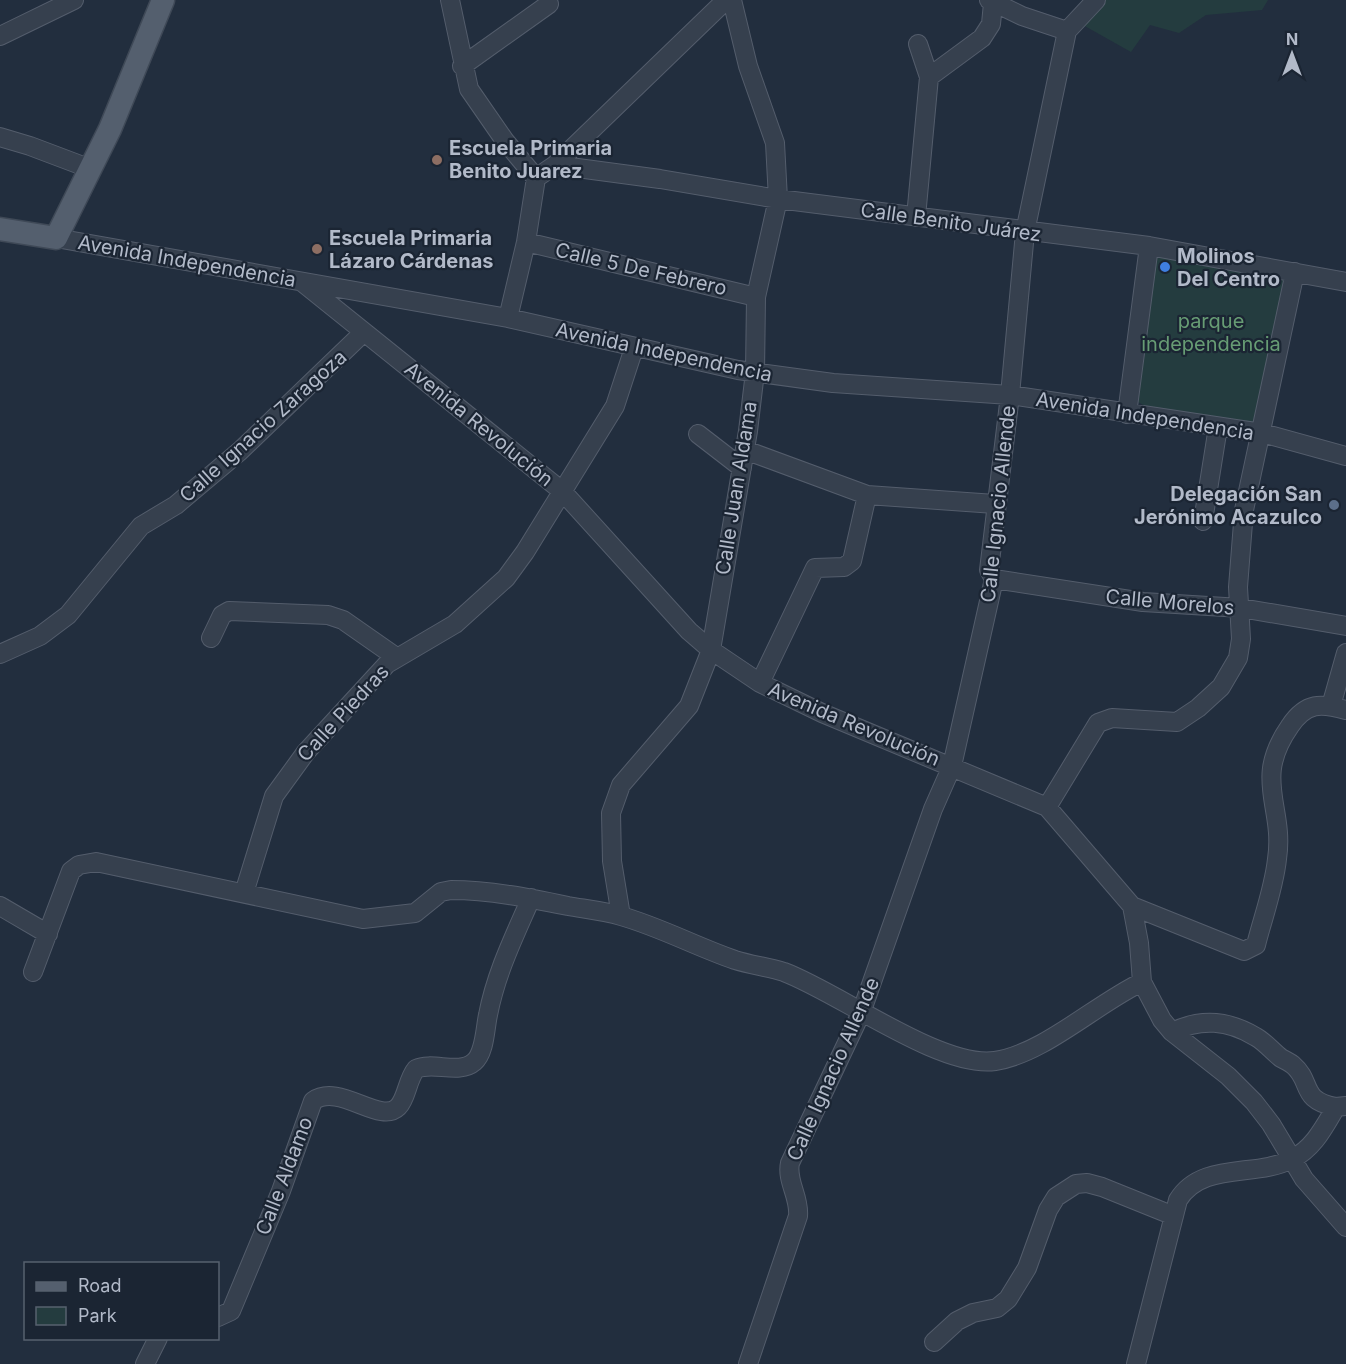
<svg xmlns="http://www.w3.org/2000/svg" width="1346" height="1364" viewBox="0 0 1346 1364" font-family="Inter,sans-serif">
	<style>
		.green { fill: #243c3f }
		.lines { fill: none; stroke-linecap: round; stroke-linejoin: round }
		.minor-casing { stroke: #545d6c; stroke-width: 20 }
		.major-casing { stroke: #3f4957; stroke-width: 25 }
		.minor { stroke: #36404e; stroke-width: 18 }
		.major { stroke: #545f6e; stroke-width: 22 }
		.education-dot { fill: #8d6e63; stroke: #1b2533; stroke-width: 2 }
		.shop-dot { fill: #3f7fe0; stroke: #1b2533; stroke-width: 2 }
		.service-dot { fill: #5c6f8a; stroke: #1b2533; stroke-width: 2 }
		.labels { text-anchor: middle; stroke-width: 4.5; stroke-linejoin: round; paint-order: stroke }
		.poi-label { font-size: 20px; font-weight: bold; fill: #b2bac9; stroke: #1b2533; text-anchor: start }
		.street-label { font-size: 20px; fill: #b2bac9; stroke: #1b2533 }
		.park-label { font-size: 20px; fill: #679c74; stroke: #1b2533 }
	</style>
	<rect width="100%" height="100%" fill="#222e3e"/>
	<path class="green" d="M1100 0H1268L1262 10 1206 15 1179 33 1150 25 1131 52 1083 25Z
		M1154 255 1287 279 1260 429 1163 416 1138 402Z"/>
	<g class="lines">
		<defs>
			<path id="minor" d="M450 0 469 89 505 141 536 178
				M989 0 1022 16 1067 31
				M1067 31 1096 0
				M0 36 74 0
				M918 44 929 77
				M462 66 549 4
				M0 137 30 146 91 169
				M555 165 660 179 778 199 1149 246 1346 282
				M536 178 555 165 726 0
				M916 217 929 77 982 38 991 24 993 3
				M56 238 508 318 738 370 833 383 1010 395 1262 433 1346 456
				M526 242 756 297
				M302 282 562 491 689 631 711 650 760 683 822 713 1047 807 1132 906 1244 951 1256 945C1263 917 1274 888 1277 859 1285 806 1252 780 1290 726 1306 702 1321 703 1346 710
				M508 318 526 242 536 178
				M1127 414 1149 246
				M698 434 742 468
				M745 450 867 495 995 504
				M1203 521 1218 427
				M994 579 1143 602 1241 608 1346 626
				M211 638 222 615 229 611 328 615 343 620 396 657
				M0 654 40 636 68 615 141 526 176 505 240 451 364 332
				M760 683 815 568 844 567 852 561 867 495
				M1331 706 1346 653
				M1047 807 1098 723 1112 718 1177 722 1198 708 1221 687 1238 658 1241 639 1238 587 1244 510 1295 272
				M244 893 274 796 306 752 387 664 455 624 506 578 525 552 615 406 634 348
				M0 906 48 934
				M1132 906 1139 943 1142 982 1162 1020 1172 1032 1228 1076 1254 1102 1271 1124 1304 1179 1346 1227
				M621 916 612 861 611 813 621 785 689 706 711 650 748 431 755 372 756 297 778 199 775 143 748 66 732 0
				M33 972 71 871 79 865 96 862 363 919 415 913 441 892 451 890C490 890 529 898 568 906 585 909 604 911 621 916 660 927 697 947 735 960 751 965 768 967 784 972 838 992 941 1069 995 1061 1043 1054 1096 1004 1142 982
				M1172 1032C1201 1018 1228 1020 1256 1037 1265 1042 1272 1051 1281 1058 1285 1060 1289 1062 1293 1065 1313 1082 1299 1100 1336 1107
				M218 1317 231 1311 281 1191 313 1101C339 1082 380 1125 398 1107 407 1098 407 1080 416 1069 433 1061 459 1075 474 1062 485 1053 485 1028 488 1015 496 973 514 937 531 898
				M934 1342 957 1321 973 1313 997 1308 1008 1299 1027 1268 1048 1210 1056 1197 1076 1184 1087 1183 1102 1187 1174 1216
				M145 1364 158 1338
				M748 1364 798 1216C800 1197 786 1181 790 1163L861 1013 933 809 952 766 994 579 989 570 1010 395 1025 232 1067 31
				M1136 1364 1178 1200C1202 1161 1256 1178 1292 1159 1314 1148 1324 1127 1336 1107L1346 1106"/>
			<path id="major" d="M0 229 56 238 110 129 163 0"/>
		</defs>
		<use href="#minor" class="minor-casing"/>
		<use href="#major" class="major-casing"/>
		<use href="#minor" class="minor"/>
		<use href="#major" class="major"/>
	</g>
	<g class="education-dot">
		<circle cx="437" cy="160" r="6"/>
		<circle cx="317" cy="249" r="6"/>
	</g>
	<circle class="shop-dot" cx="1165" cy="267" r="6"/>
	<circle class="service-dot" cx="1334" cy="505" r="6"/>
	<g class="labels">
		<g class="poi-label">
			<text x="449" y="155">Escuela Primaria<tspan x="449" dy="23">Benito Juarez</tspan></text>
			<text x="329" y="245">Escuela Primaria<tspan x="329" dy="23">Lázaro Cárdenas</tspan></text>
			<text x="1177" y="263">Molinos<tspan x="1177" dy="23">Del Centro</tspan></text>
			<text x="1322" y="501" text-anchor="end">Delegación San<tspan x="1322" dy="23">Jerónimo Acazulco</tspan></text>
		</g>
		<g class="street-label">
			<text transform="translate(951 222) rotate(8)" y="7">Calle Benito Juárez</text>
			<text transform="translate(187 261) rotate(10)" y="7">Avenida Independencia</text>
			<text transform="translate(641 269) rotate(13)" y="7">Calle 5 De Febrero</text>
			<text transform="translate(664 352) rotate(12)" y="7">Avenida Independencia</text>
			<text transform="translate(1145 416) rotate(9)" y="7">Avenida Independencia</text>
			<text transform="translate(479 424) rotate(39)" y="7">Avenida Revolución</text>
			<text transform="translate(263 426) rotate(-42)" y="7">Calle Ignacio Zaragoza</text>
			<text transform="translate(736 488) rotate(-81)" y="7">Calle Juan Aldama</text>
			<text transform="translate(998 504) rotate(-84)" y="7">Calle Ignacio Allende</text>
			<text transform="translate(1170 602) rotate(5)" y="7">Calle Morelos</text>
			<text transform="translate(343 713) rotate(-47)" y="7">Calle Piedras</text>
			<text transform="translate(854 724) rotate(23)" y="7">Avenida Revolución</text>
			<text transform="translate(833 1069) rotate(-66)" y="7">Calle Ignacio Allende</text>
			<text transform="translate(284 1176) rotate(-69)" y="7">Calle Aldamo</text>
		</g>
		<g class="park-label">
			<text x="1211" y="328">parque<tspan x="1211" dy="23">independencia</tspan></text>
		</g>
	</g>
	<rect x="24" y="1262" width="195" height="78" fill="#1b2533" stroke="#57616f" stroke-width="1.5"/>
	<rect x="36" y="1282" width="30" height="9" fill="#545f6e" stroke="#57616f" stroke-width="1.5"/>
	<text x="78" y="1292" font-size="18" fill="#b2bac9">Road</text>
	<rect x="36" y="1307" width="30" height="18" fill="#243c3f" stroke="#57616f" stroke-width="1.5"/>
	<text x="78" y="1322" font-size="18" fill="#b2bac9">Park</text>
	<g transform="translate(1292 54)" stroke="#1b2533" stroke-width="4.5" paint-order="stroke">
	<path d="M0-4.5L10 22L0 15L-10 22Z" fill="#b2bac9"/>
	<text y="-9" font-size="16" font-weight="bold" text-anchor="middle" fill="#b2bac9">N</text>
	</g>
</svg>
